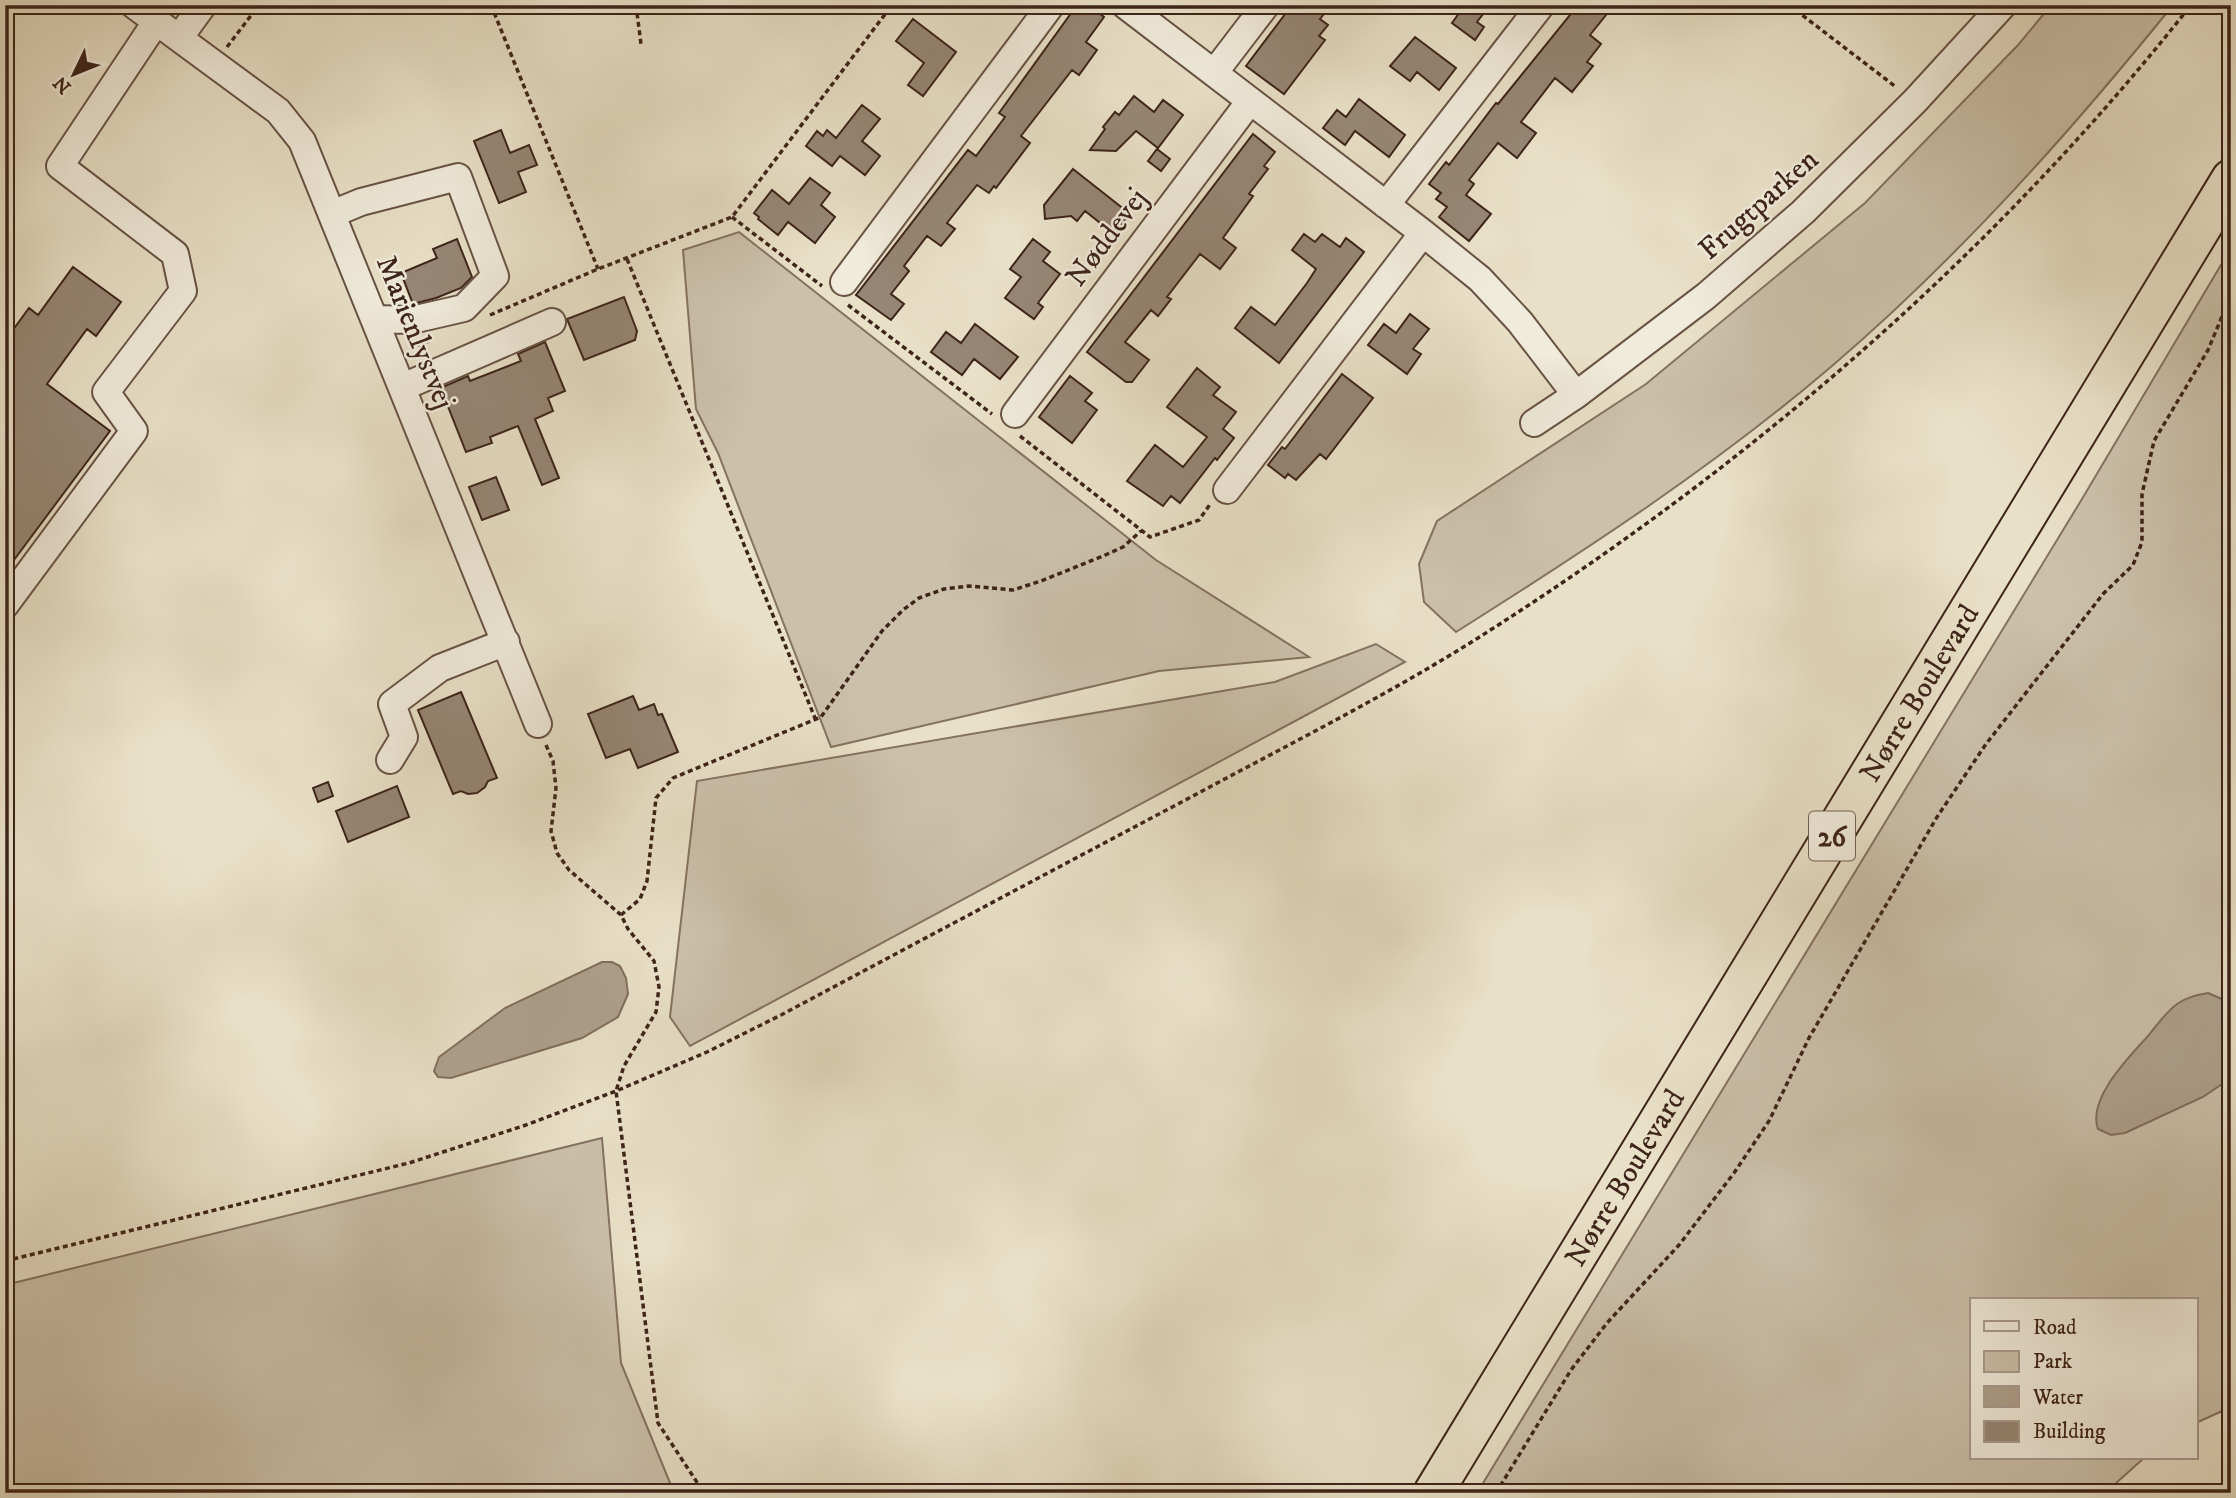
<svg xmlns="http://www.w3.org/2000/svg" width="2236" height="1498" viewBox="0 0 2236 1498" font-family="'IM FELL DW Pica',serif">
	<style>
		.green { fill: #cbc0aa; stroke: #847262; stroke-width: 2 }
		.water { fill: #aea08c; stroke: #816e5e; stroke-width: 2 }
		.building { fill: #968674; stroke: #3d241a; stroke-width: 2 }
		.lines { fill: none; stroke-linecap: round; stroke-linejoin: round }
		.minor-casing { stroke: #685345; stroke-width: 30 }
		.highway-casing { stroke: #3d241a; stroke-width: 42 }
		.path { stroke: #3d241a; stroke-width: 3.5; stroke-dasharray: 5 3.5; stroke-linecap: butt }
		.minor { stroke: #f0ebdb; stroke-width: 26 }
		.highway { stroke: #e8e0c7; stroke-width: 38 }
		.labels { text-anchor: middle; stroke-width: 5; stroke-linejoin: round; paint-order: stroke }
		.shield { fill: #f0ebdb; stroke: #736054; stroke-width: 2 }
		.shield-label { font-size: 28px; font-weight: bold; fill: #3d241a }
		.street-label { font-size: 30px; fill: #3d241a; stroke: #f0ebdb }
	</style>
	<rect width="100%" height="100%" fill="#e8e0c7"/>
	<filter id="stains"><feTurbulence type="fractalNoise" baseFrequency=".00286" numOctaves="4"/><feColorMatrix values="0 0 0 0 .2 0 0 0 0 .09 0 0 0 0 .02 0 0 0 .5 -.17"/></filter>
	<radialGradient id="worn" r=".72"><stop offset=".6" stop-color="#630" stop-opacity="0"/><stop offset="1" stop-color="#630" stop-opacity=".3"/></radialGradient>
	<path class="green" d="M2051 5H2173C2069 134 1958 258 1832 366 1715 466 1586 550 1456 632L1424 602 1419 564 1437 521 1646 384 1865 203 2019 44Z
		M739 232 1156 560 1309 657 1159 671 831 747 718 453 696 409 683 250Z
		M2231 248V1407L2196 1423V1300H1972V1458H2144L2105 1493H1477L2082 499Z
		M1376 644 1405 662 690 1046 670 1017 697 781 1275 682Z
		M602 1138 621 1363 670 1483 676 1493H5V1285Z"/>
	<path class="water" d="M602 962H612L620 966 626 978 628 994 618 1017 582 1038 451 1078 438 1077 434 1071 439 1057 505 1008Z
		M2208 993 2231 1003V1078L2203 1097 2125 1133 2111 1135 2098 1129C2087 1099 2129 1057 2148 1036 2157 1025 2165 1013 2177 1004 2187 997 2197 995 2208 993Z"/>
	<path class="building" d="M1077 5H1089L1104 17 1086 42 1097 50 1079 75 1072 70 1021 136 1030 143 996 188 994 186 989 193 977 185 947 223 955 229 941 246 927 236 904 266 909 271 891 294 904 304 891 320 856 295 968 150 976 156 1005 117 999 113Z
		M1292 5H1331L1320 19 1328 25 1319 36 1325 40 1284 94 1246 66Z
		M1465 5H1490L1477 22 1484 27 1475 40 1452 23Z
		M1578 5H1614L1590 35 1601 44 1587 62 1593 66 1572 92 1555 78 1521 122 1536 133 1517 158 1498 143 1469 180 1474 184 1466 195 1491 214 1469 241 1439 217 1447 207 1436 199 1441 193 1429 184 1446 162 1449 165 1496 103 1498 104Z
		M913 19 956 52 923 96 908 85 924 63 896 41Z
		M1415 37 1456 68 1439 90 1417 72 1410 81 1390 66Z
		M1134 96 1154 112 1163 100 1183 115 1158 148 1136 131 1116 151 1090 150 1105 129 1103 127 1115 112 1119 115Z
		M1359 99 1405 135 1389 157 1355 131 1345 145 1323 128 1337 110 1346 117Z
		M862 105 880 119 862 141 880 156 865 175 840 156 832 166 806 146 817 131 823 136 827 130 836 138Z
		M501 130 510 153 529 145 537 165 518 172 526 192 499 203 474 141Z
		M1253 134 1275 152 1264 166 1268 169 1249 194 1253 196 1223 238 1236 248 1220 269 1200 254 1167 297 1171 299 1158 316 1151 310 1125 342 1149 360 1132 382H1126L1087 352Z
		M1157 149 1170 159 1161 171 1148 161Z
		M1073 169 1130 214 1114 234 1085 211 1077 221 1071 216 1045 219 1044 205Z
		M810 178 830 193 821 205 835 217 815 243 788 222 778 235 758 219 759 217 754 213 772 190 789 204Z
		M1304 234 1315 242 1322 234 1340 247 1346 238 1364 252 1279 363 1235 328 1251 307 1275 325 1307 283 1316 269 1292 250Z
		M457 239 472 277 461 288 436 298 413 304 401 273 437 258 433 249Z
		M1033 239 1050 252 1043 261 1060 274 1038 303 1043 307 1034 319 1005 298 1021 277 1010 269Z
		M73 267 121 302 96 336 87 329 47 384 110 431 5 572V341L29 308 38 315Z
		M624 297 637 331 635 340 584 360 567 319Z
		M1410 314 1429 329 1413 349 1421 354 1407 374 1368 345 1384 324 1396 333Z
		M975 324 1018 357 1000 379 974 359 962 375 931 352 946 332 961 343Z
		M545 342 565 391 548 398 553 411 535 419 559 478 542 485 518 426 490 437 492 443 466 452 443 394 439 396 436 390 468 376 470 381 521 361 518 354Z
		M1197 368 1220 387 1213 395 1236 412 1223 429 1234 438 1217 460 1215 458 1180 503 1171 496 1163 506 1127 481 1155 445 1183 467 1207 437 1167 407Z
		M1342 374 1373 398 1326 459 1320 454 1296 480 1288 474 1285 478 1268 465 1282 447 1285 449Z
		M1070 376 1092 393 1085 401 1097 410 1072 443 1039 417Z
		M496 477 509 510 482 520 469 487Z
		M461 692 497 778 488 781 485 787 477 793 468 794 461 791 453 794 418 710Z
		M633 696 639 710 654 704 658 715 662 714 678 752 638 768 630 749 606 758 588 714Z
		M328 782 333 796 318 802 313 788Z
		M397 786 409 817 348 842 336 811Z"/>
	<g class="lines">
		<defs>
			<path id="minor" d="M134 5 278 111 302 141 538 724
				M1125 5 1423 233 1480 279 1520 322 1576 395
				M179 38 203 5
				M1214 73 1266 5
				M1386 205 1541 5
				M332 214 361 202 458 177 495 276 464 308 412 320 375 319
				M844 282 1051 5
				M403 387 552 322
				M1015 414 1250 101
				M1534 423 1576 395 1706 296 1803 212 1915 101 2003 5
				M1227 490 1423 233
				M5 605 134 431 106 392 183 291 175 254 60 166 156 22
				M390 760 404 737 392 704 440 668 506 642"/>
			<g id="highway">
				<path id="s1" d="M1433 1493 2231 179"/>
			</g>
		</defs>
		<use href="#minor" class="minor-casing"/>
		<use href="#highway" class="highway-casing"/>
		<path class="path" d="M491 5 598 269
			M636 5 641 44
			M1789 5 1896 87
			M227 47 259 5
			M732 217 822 286
			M627 259 815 718
			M848 305 992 414
			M490 315 598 269 732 217 892 5
			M410 349 429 341
			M1020 436 1150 537 1199 520 1211 503
			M546 745 553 761 556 788 551 831 557 853 569 870 621 915 628 929 654 961 659 987 656 1012 624 1066 616 1091 658 1423 704 1493
			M621 915 640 899 647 881 656 798 673 778 821 717 882 631 903 610 919 598 944 589 969 586 1013 590 1041 581 1103 556 1123 547 1141 531
			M5 1261 409 1163 523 1126 616 1091 707 1052 781 1015C918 942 1055 869 1193 796 1293 742 1396 691 1492 629 1756 460 1997 251 2191 5
			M1496 1493 1571 1370 1607 1323 1679 1245 1734 1173 1769 1121 1809 1038 1937 817 1986 744 2103 594 2133 565 2142 542V494L2154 441 2208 350 2231 295"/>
		<use href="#minor" class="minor"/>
		<use href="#highway" class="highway"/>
	</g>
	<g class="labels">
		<rect class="shield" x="1809" y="811.5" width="46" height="49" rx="5"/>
		<g class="shield-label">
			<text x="1832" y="846">26</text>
		</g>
		<g class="street-label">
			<text transform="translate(1758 204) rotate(-42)" y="10">Frugtparken</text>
			<text transform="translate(1106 237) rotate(-53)" y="10">Nøddevej</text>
			<text transform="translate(416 332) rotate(68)" y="10">Marienlystvej</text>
			<text dy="10" stroke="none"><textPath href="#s1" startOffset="936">Nørre Boulevard</textPath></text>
			<text dy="10" stroke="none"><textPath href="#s1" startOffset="369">Nørre Boulevard</textPath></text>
		</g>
	</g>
	<rect width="2236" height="1498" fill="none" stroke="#e8e0c7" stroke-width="28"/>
	<rect x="7" y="7" width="2222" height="1484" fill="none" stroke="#3d241a" stroke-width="3.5"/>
	<rect x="14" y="14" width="2208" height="1470" fill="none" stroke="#3d241a" stroke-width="2"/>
	<rect x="1970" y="1298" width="228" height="161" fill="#f0ebdb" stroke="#a89b8e" stroke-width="2"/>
	<rect x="1984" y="1321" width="35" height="10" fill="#f0ebdb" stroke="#a89b8e" stroke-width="2"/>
	<text x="2033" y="1334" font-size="21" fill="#3d241a">Road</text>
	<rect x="1984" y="1351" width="35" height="21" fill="#cbc0aa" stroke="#a89b8e" stroke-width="2"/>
	<text x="2033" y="1368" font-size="21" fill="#3d241a">Park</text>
	<rect x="1984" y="1386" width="35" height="21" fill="#aea08c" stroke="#a89b8e" stroke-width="2"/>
	<text x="2033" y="1404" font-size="21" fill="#3d241a">Water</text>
	<rect x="1984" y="1421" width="35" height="21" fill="#968674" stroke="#a89b8e" stroke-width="2"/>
	<text x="2033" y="1438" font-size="21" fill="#3d241a">Building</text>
	<g transform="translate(74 74) rotate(227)" stroke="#f0ebdb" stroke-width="5" paint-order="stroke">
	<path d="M0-5L12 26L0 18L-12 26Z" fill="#3d241a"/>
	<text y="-10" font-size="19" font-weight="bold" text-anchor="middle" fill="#3d241a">N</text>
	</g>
	<rect width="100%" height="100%" filter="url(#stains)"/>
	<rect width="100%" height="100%" fill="url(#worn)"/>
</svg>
